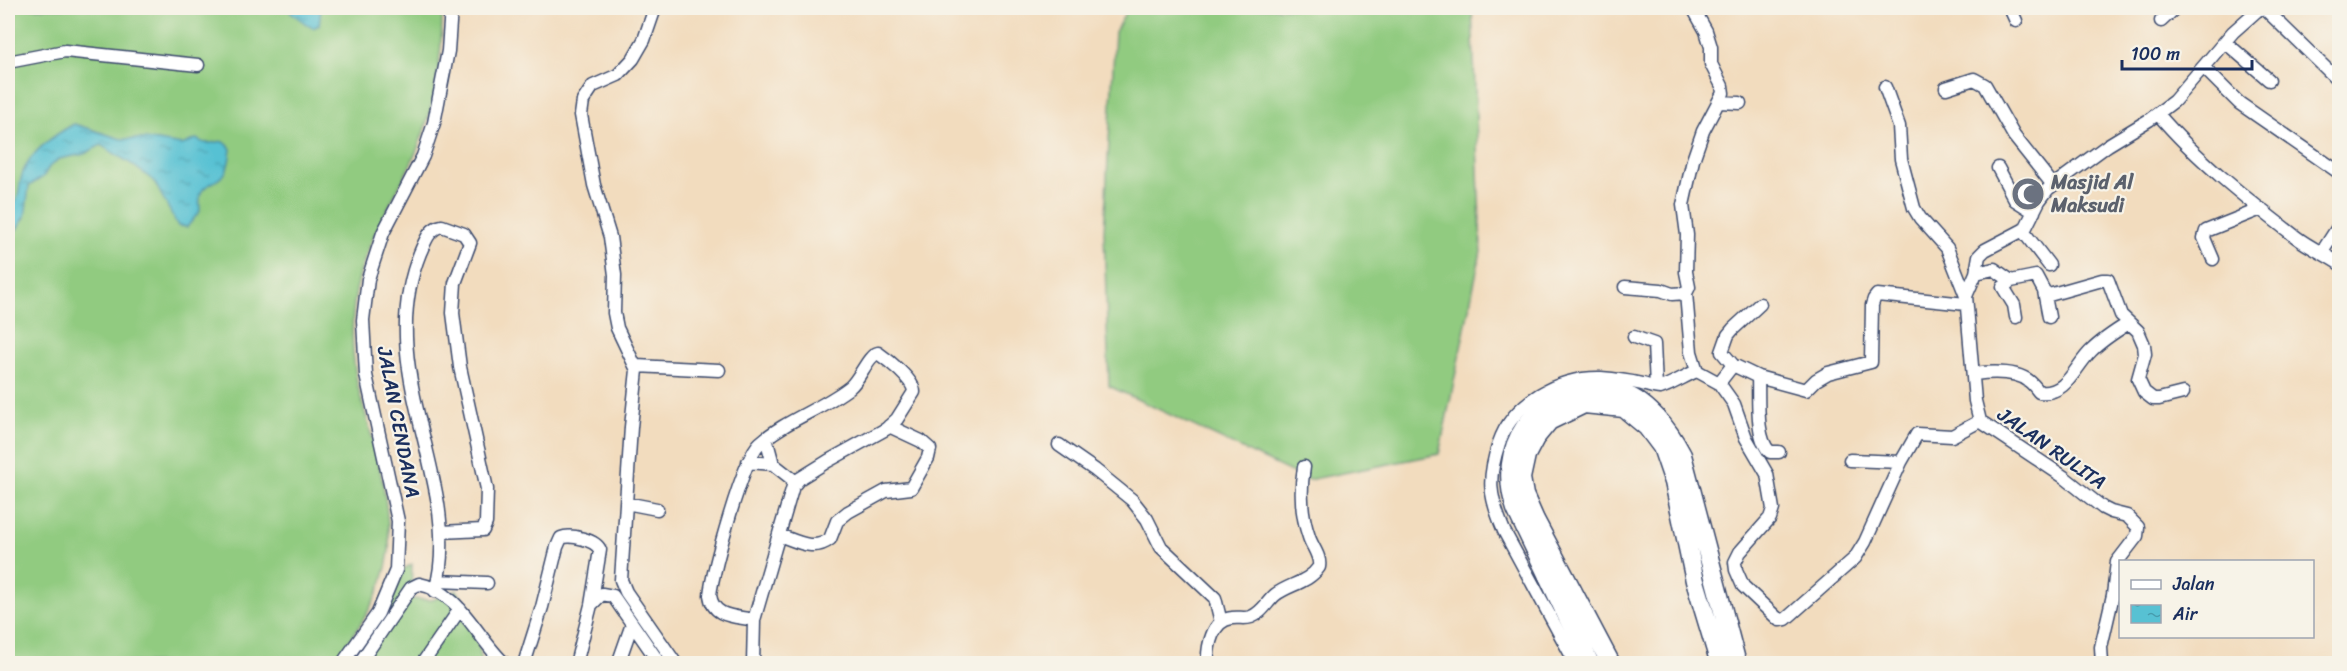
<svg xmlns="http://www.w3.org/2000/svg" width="2347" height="671" viewBox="0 0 2347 671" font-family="Sriracha,sans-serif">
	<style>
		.grass { fill: #91cb80; stroke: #567d6f; stroke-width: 1.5 }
		.water { fill: url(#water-ripples); stroke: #397898; stroke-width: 1.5 }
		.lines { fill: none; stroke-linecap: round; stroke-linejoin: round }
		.minor-casing { stroke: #3b496c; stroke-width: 15 }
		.highway-casing { stroke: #3b496c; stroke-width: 21 }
		.minor { stroke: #fff; stroke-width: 12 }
		.highway { stroke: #fff; stroke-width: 18 }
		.labels { text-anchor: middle; stroke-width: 4.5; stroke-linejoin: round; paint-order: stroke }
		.worship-label { font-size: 20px; font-weight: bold; fill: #5b616d; stroke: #f7f3e8; text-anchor: start }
		.street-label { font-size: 20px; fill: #1b2f5e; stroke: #f7f3e8 }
	</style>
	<defs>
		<pattern id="water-ripples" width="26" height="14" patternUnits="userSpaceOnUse" patternTransform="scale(1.5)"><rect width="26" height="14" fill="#57c1d3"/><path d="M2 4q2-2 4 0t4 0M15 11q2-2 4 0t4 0" fill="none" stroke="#479dae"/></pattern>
	</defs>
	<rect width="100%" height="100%" fill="#f7f3e8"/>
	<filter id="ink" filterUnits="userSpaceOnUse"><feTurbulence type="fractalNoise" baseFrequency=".0167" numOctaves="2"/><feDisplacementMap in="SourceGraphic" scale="12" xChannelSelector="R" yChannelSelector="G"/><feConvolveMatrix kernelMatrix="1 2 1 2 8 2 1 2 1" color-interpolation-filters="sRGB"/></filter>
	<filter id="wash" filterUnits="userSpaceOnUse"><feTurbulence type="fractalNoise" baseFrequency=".008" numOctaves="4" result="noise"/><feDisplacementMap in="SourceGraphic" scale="24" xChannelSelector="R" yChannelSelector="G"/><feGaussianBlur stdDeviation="1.35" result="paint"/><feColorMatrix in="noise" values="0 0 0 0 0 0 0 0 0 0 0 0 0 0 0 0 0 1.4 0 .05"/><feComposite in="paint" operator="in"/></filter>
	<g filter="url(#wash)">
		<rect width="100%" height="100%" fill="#f2dcbe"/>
		<path class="grass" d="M8 8H442C443 55 435 106 417 150 399 193 370 232 359 278 350 312 351 348 357 382 360 398 366 414 370 430 379 461 386 492 388 524 388 533 390 542 389 551 384 595 358 630 332 663H8Z
			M1128 8H1472L1481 251 1439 454 1308 480 1109 386 1104 232 1115 32Z
			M412 564 411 599 432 600 457 590 474 618 482 663 346 664 397 573Z"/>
		<path class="water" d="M286 8H321L319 25 313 28C307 25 292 13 286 8Z
			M74 124 121 139H145L182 145 196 139C199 140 202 143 206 143 217 144 222 136 231 149 230 156 229 167 225 173 211 190 197 179 200 211L187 227 178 226 154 181 130 163 101 145 84 154 59 159 49 167 43 177 29 186 25 217 8 242V209C24 199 16 183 25 168 34 149 56 134 74 124Z"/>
	</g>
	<g filter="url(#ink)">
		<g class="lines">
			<defs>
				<path id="minor" d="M655 8 644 40 633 59 618 75 593 86 583 101 581 115 594 185 610 237 615 275 614 313 617 328 637 370 631 427 621 580 626 592 676 664
					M1693 8 1706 31 1711 47V64L1722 86 1723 93 1703 131 1693 160 1683 205 1687 235 1686 272 1689 287 1686 293 1691 352 1697 371 1719 383 1733 365 1758 377 1806 390 1816 380 1828 373 1871 362 1872 305 1874 299 1877 295 1966 304
					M2010 8 2016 21
					M2264 8 2340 82
					M2161 21 2175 8
					M2225 42 2269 80
					M8 62 65 51 198 65
					M2204 68 2239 103 2340 173
					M1885 87 1899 126 1901 159 1914 208 1920 218 1947 248 1966 296
					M1946 88 1974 79 1985 85 2014 136 2053 185
					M1719 102 1740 103
					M2158 114C2196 159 2249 201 2296 237 2309 247 2325 254 2340 264
					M1998 168 2015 200 2034 212
					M2023 231 2049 265
					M2322 252 2340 224
					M2213 259 2204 238 2206 231 2261 209
					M1976 273 1994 269 2011 281 2036 276 2044 291 2049 295 2102 280H2108L2121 315 2138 331 2144 345 2145 354 2138 379 2144 392 2153 399H2159L2183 393
					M2011 281 2003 287 2014 305 2016 317
					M1625 287 1661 290 1672 294 1686 293
					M2044 291 2049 317
					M1634 337 1654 344 1656 387
					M1733 365 1722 352 1728 335 1733 329 1760 304
					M636 366 719 370
					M1974 374C1990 372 2015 370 2029 381 2033 384 2036 388 2039 392 2067 396 2075 366 2091 351 2102 340 2116 331 2129 323
					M1758 377C1759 396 1755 439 1770 452H1779
					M1719 383 1734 404 1746 438 1767 474 1773 509 1770 518 1740 552 1735 562 1736 570 1743 586 1779 620 1786 619 1855 558 1865 542 1901 462 1917 434 1952 436 1980 421
					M766 438 773 464
					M1059 445 1095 470 1132 500 1147 519 1161 547 1215 598 1221 622
					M1850 460 1901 462
					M748 462 773 464 796 482
					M626 503 657 509
					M779 535C796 541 814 552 830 539L837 521 848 512 886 491 911 488 928 458 930 449 921 441 889 426
					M438 581 487 583
					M435 591C443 565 442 531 438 504 424 418 385 340 420 253 425 242 429 228 442 226L464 234 470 243 455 283 453 313 460 367 487 489 486 523 483 530 441 532
					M591 605 602 594 613 596 660 664
					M342 664 378 613 396 570 398 521 366 375 363 320 368 279 383 233 423 156 434 123 448 51 451 8
					M359 664 411 588 419 584C460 591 477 639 505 664
					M422 664 460 609
					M524 664 542 607 557 547 561 538C571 534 596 540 600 550L591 605 576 664
					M618 664 632 624
					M753 664 754 620 793 486 799 479 828 461 886 429 897 419 914 392C914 380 888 360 878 353 868 355 860 379 850 387 822 409 786 420 760 443 743 458 713 569 710 595 713 618 735 616 754 620
					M1208 664C1207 647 1212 620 1232 618 1239 617 1245 619 1251 617 1262 613 1267 602 1275 595 1289 584 1308 583 1319 567 1321 556 1312 547 1309 537 1301 514 1300 490 1304 467
					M1576 664 1504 531C1489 496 1487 479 1499 443 1513 402 1559 377 1601 378 1614 379 1629 381 1642 384 1647 385 1654 388 1660 388 1666 387 1689 374 1697 371
					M2102 664 2101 647 2113 595 2117 562 2137 536 2138 527 2127 516 2111 512 2103 508 2064 477 1980 421 1975 401 1966 296 1976 273 1979 256 1985 250 2025 229 2039 201 2048 189 2108 145 2149 120 2174 101 2233 32 2260 8"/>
				<path id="highway" d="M1590 664 1516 509C1495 449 1533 390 1598 392 1604 392 1611 391 1617 392 1646 399 1669 430 1682 455L1737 664
					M1611 664 1535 520 1524 495 1521 478 1526 455 1535 438 1549 421 1584 404 1624 408 1647 427 1662 447 1674 482 1695 581 1720 664"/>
			</defs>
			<use href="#minor" class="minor-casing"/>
			<use href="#highway" class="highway-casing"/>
			<use href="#minor" class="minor"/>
			<use href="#highway" class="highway"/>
		</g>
	</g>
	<defs>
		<symbol id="mosque-disc" viewBox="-11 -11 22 22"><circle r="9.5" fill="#6b7280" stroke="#f7f3e8"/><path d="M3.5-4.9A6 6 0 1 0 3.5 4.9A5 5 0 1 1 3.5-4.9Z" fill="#fff"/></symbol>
	</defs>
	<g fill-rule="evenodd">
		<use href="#mosque-disc" x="2009" y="175" width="38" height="38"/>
	</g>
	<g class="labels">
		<g class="worship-label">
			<text x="2051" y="189">Masjid Al<tspan x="2051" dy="23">Maksudi</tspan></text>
		</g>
		<g class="street-label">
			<text transform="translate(399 422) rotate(79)" y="7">JALAN CENDANA</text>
			<text transform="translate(2052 448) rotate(35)" y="7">JALAN RULITA</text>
		</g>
	</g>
	<rect width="2347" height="671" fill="none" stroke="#f7f3e8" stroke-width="30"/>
	<rect x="2119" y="560" width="195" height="78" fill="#f7f3e8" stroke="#9fa5b1" stroke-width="1.5"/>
	<rect x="2131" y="580" width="30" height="9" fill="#ffffff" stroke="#9fa5b1" stroke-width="1.5"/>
	<text x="2173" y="590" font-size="18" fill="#1b2f5e">Jalan</text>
	<rect x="2131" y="605" width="30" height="18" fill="url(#water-ripples)" stroke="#9fa5b1" stroke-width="1.5"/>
	<text x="2173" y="620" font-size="18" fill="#1b2f5e">Air</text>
	<path d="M2122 60v9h130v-9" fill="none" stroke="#1b2f5e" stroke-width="3"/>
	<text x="2131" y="60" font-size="18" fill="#1b2f5e" stroke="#f7f3e8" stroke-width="4.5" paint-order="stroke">100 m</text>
</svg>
